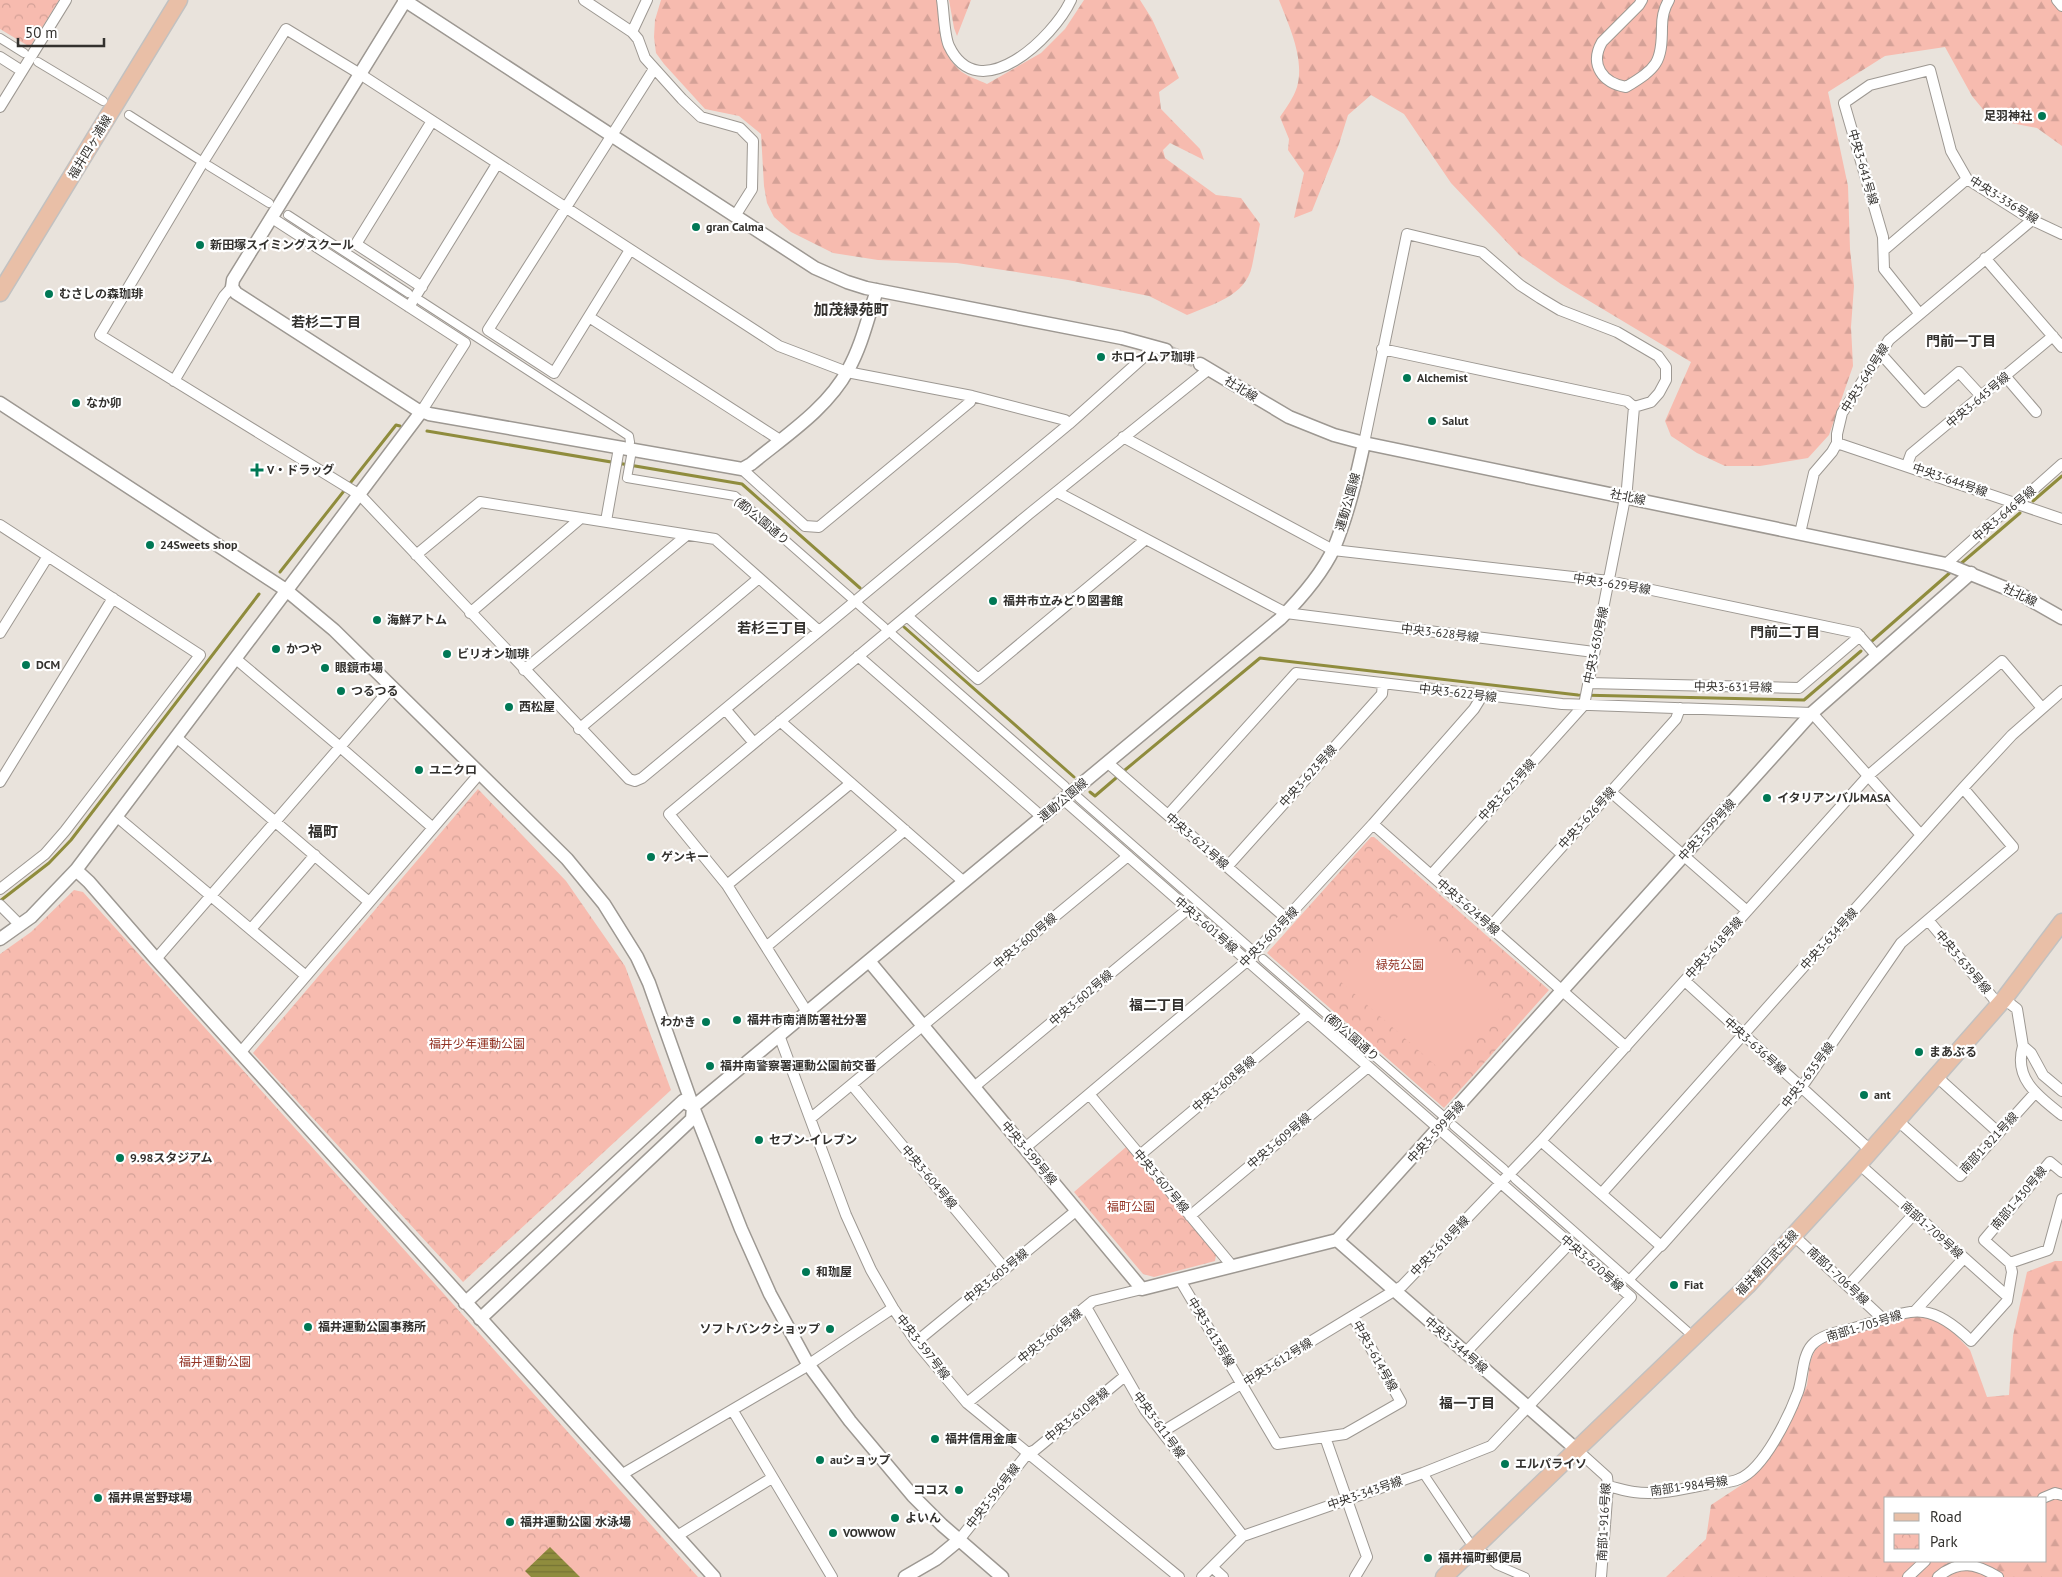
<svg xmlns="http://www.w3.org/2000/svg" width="2062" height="1577" viewBox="0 0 2062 1577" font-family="'PT Sans','Noto Sans JP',sans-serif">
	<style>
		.forest { fill: url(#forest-firs); fill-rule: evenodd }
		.park { fill: url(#park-crowns) }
		.pitch { fill: #f7bbaf }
		.water { fill: url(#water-rules) }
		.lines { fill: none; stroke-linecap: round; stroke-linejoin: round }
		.stream { stroke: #8f8c3d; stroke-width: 3 }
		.tertiary-tunnel { stroke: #c5bfb9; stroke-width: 12; stroke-dasharray: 12 6; stroke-linecap: butt }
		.pedestrian-casing { stroke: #9d9892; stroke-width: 10 }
		.minor-casing { stroke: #9d9892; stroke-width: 12 }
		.tertiary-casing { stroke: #9d9892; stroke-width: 15 }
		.primary-casing { stroke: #c2c1c0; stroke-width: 19 }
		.pedestrian { stroke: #fff; stroke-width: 8 }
		.minor { stroke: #fff; stroke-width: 10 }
		.tertiary { stroke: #fff; stroke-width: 12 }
		.primary { stroke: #e9bfa7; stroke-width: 16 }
		.poi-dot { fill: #007855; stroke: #fff; stroke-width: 2 }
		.labels { text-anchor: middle; stroke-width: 4.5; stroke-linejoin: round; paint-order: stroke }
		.poi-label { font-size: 12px; font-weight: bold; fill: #33312e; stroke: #fff; text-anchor: start }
		.street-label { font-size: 12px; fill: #33312e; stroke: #fff }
		.park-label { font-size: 12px; fill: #933324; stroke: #fff }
		.neighbourhood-label { font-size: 14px; font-weight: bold; fill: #33312e; stroke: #fff }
		.quarter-label { font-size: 15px; font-weight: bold; fill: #33312e; stroke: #fff }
	</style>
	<defs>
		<pattern id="forest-firs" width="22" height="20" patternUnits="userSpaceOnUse" patternTransform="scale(1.25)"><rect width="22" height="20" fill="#f7bbaf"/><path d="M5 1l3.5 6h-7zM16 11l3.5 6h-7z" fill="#d4a197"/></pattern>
		<pattern id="park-crowns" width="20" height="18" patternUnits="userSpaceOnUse" patternTransform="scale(1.25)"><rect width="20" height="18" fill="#f7bbaf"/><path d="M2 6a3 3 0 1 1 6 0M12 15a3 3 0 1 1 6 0" fill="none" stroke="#d4a197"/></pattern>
		<pattern id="water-rules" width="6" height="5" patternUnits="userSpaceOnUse" patternTransform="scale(1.25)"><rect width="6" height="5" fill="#8f8c3d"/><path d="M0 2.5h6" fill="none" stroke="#757334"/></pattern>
	</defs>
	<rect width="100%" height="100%" fill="#e9e3dc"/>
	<path class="forest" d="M661 0H937C939 26 939 54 962 72 969 77 979 80 987 84L1041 53 1065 29 1084 0H1140L1152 19 1179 78 1159 92 1161 109 1200 149 1204 160 1170 143 1163 150 1165 158 1216 195 1241 198 1260 224C1257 238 1255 252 1252 266 1246 296 1211 305 1187 315L1149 296 1068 280 957 263 878 260 833 253 791 232 774 217 767 203 764 186 761 134 739 116 705 109 664 64 656 53 654 37 655 20Z
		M949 0H971L957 36 954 28Z
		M1279 0H2062V146L2037 128 1991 119 1972 96 1945 47 1885 56 1828 92 1848 186 1850 249 1854 286 1851 327 1853 366 1829 435 1808 458 1760 466H1725L1697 453 1671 436 1665 421 1691 362 1561 284 1519 255 1451 183 1404 114 1371 95 1348 115 1339 144 1312 211 1294 218 1304 173 1288 150 1289 139 1280 117C1286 108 1294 97 1297 87 1305 59 1289 26 1279 0Z
		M2055 1261H2062V1577H1666L1706 1539 1711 1505 1746 1482 1774 1450 1791 1422 1807 1385 1810 1362 1815 1350 1823 1343 1881 1324 1913 1317H1927L1948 1327 1970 1350 1987 1397 2009 1395 2013 1336 2027 1272ZM1886 1498H2046V1561H1886Z"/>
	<path class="park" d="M0 0H59L30 47 0 29Z
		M478 789 566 881 625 966 671 1090 463 1282 253 1053Z
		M1371 837H1374L1549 990 1444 1108 1267 953Z
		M74 890 83 892 698 1577H0V954L31 932Z
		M1126 1147 1216 1255 1215 1261 1154 1277 1143 1274 1074 1192Z"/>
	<path class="pitch" d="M1403 911 1505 1002 1443 1072 1340 981Z"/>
	<path class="water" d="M550 1547 580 1577H531L525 1571Z"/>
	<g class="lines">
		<path class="stream" d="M427 431 742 484 860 588
			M2033 501 2062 476
			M1958 566 2020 513
			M280 572 396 425 400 426
			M904 627 1074 777
			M1872 641 1953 570
			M1125 770 1260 658 1578 695 1804 700 1861 651
			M1090 792 1095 796 1116 778
			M0 901 49 863 71 840 259 594"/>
		<path class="tertiary-tunnel" d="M1166 350 1200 364"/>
		<defs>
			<path id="pedestrian" d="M0 38 24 53
				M38 62 103 101
				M129 115 198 159
				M209 166 269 203
				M288 215 408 293
				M421 301 629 436 630 442
				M631 456 627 478 735 496 850 597
				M859 605 884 627
				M893 635 1065 786
				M1079 798 1250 948
				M1263 959 1442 1115
				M1454 1126 1504 1169
				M1515 1179 1687 1331
				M1630 1279 1661 1246
				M1423 1473 1468 1540
				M1484 1553 1497 1565 1525 1577"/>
			<path id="minor" d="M584 0 632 32
				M647 0 632 32 638 39 645 58 682 99 701 117 740 128 753 141 752 189 735 216
				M942 0C944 12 944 35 949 46 979 109 1054 37 1071 0
				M1642 0 1639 5 1602 42C1589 65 1603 83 1626 87 1657 68 1662 63 1662 27 1662 17 1664 8 1669 0
				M2057 0 2062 6
				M0 57 22 71
				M0 107 66 0
				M272 218 465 343 421 412
				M630 250 554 373 488 330 654 69
				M1884 250 1967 179
				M1985 258 2062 347
				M422 287 356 244 432 121
				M409 307 497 164
				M1919 313 1884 269 1883 237 1844 103 1870 85 1930 70 1951 151 1967 179 2032 220 2062 234
				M589 317 780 440
				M1382 349 1627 401 1634 407 1627 488 1584 705 1431 875
				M1881 354 1924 402 1959 372 1982 397
				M2006 377 2036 412
				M174 381 224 296 232 287
				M1069 424 1065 420 972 396 847 372 779 346 360 74 286 29 203 162 100 335 360 495 629 779 635 781 642 778 1069 424 1155 347
				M1123 437 1333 550 1609 581 1857 633 1877 656
				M1364 443 1407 234 1482 252 1520 285 1540 298 1560 310 1617 332 1658 356 1666 367V380L1659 393 1651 402 1634 407
				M1837 443 2062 519
				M1907 465 1911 454 2053 336
				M742 469 805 526 819 527 970 402 972 396
				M1057 492 1286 613 1594 652
				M606 521 619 448
				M0 525 200 655 65 831 45 854 0 889
				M1800 533 1814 473 1832 452 1837 443V434L1842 413 1889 340 2032 220
				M416 555 480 502 715 539 819 631
				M1946 564 2015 502 2026 496 2062 464
				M470 613 581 518
				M907 616 978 679 1146 539
				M0 633 48 556
				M858 656 1042 817
				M236 659 339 746 433 828
				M524 670 687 535
				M1588 683 1799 688 1860 636
				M725 709 754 743
				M780 721 964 882
				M579 729 759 578
				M176 737 369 902
				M1108 763 1287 919
				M0 782 113 598
				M1611 792 1747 911
				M1064 800 1631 1297 1491 1446 1423 1473 1243 1536 1202 1577
				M1168 815 1296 673 1562 704 1812 713 1921 835
				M116 816 306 976
				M1373 824 1626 1047
				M1227 867 1382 694 1383 683
				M727 885 851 783
				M0 905 20 925
				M1928 920 1999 1005
				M1490 927 1676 719 1680 708
				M251 929 315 855
				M766 947 905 830
				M156 959 392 687
				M1685 981 1870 1150
				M2004 999 2017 1009 2023 1046 2031 1053 2043 1075 2062 1091
				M807 1012 727 885 669 814 1029 514 1209 369
				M779 1035 846 1215 871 1270 893 1308 916 1342 967 1403 1179 1577
				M2023 1046C2013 1079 2039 1097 2062 1115
				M240 1053 480 773
				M1936 1076 1999 1133
				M852 1085 1005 1269
				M974 1087 1188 909
				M1089 1094 1233 1267
				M811 1118 1128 856
				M1897 1120 1960 1176 2035 1093
				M1541 1141 1661 1246 1801 1088 1901 943 2013 847 1963 788
				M1025 1148 1247 961 1373 824 1474 709 1482 696
				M1140 1155 1308 1014
				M1859 1164 2007 1296
				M1602 1193 1963 788 2012 735 2062 691
				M1190 1216 1368 1067
				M1793 1235 1882 1318
				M2010 1263 1984 1240 2050 1162 2062 1172
				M2010 1263 2048 1250 2062 1199
				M1180 1280 1277 1444 1345 1434 1401 1402 1353 1316
				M1848 1286 1914 1214
				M1086 1307 1145 1410 1243 1536
				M1916 1310 1964 1258
				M916 1342 1077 1210
				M1465 1353 1570 1243
				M967 1403 1093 1301 1142 1289
				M733 1411 832 1577
				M1162 1432 1402 1286 1541 1141 1869 775 2002 661 2042 708
				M1325 1437 1367 1557 1355 1577
				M1577 1450 1607 1477 1608 1486 1601 1577
				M621 1475 802 1369 893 1308
				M1608 1486C1617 1488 1625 1491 1634 1492 1659 1496 1685 1488 1709 1484 1718 1483 1731 1483 1739 1479 1764 1469 1789 1416 1798 1392 1803 1378 1802 1356 1812 1345 1822 1334 1840 1332 1854 1328 1908 1313 1924 1295 1971 1341L2007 1301 2012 1272 2010 1263
				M2043 1498 2055 1493 2062 1495
				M677 1536 772 1478
				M959 1540 1028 1453 1035 1450 1125 1376
				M1212 1567 1223 1577
				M1908 1577 1925 1561
				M1938 1577C1959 1559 1977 1564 1998 1577"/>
			<path id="tertiary" d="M404 0 815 268 847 282 866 288 1122 338 1166 350
				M405 1 233 280 232 287 236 293 416 409 429 414 742 469 751 464C785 436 827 409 848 370 862 345 868 317 877 290
				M1200 364 1289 417 1334 435 1364 443 1946 564 2020 594 2062 618
				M0 403 286 590 334 630 567 859 604 904 637 957 649 983 693 1107 741 1229 770 1294 808 1364 850 1421 913 1496 942 1525 1002 1577
				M76 870 89 882 156 959 714 1577
				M0 939 31 917 76 870 421 412
				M869 961 1142 1289 1337 1240 1341 1236 1812 713 1971 573
				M693 1107 1280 619C1300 599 1322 574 1334 548 1348 514 1356 479 1364 443
				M1337 1240 1577 1450
				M465 1303 683 1101 693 1107
				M480 1319 692 1119 693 1107
				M905 1577 936 1559 959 1540"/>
			<path id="primary" d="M0 293 179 0
				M1444 1577 1747 1286 1859 1164 2004 999 2062 922"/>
		</defs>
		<use href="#pedestrian" class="pedestrian-casing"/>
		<use href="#minor" class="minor-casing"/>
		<use href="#tertiary" class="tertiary-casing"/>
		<use href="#primary" class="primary-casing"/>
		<use href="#pedestrian" class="pedestrian"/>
		<use href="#minor" class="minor"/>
		<use href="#tertiary" class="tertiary"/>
		<use href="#primary" class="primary"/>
	</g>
	<g class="poi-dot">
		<circle cx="2042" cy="116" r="5"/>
		<circle cx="696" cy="227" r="5"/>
		<circle cx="200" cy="245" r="5"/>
		<circle cx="49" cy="294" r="5"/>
		<circle cx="1101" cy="357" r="5"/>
		<circle cx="1407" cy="378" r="5"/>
		<circle cx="76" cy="403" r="5"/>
		<circle cx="1432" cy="421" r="5"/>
		<path d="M254.5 462.5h5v5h5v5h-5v5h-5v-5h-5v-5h5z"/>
		<circle cx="150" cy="545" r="5"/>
		<circle cx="993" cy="601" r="5"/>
		<circle cx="377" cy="620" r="5"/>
		<circle cx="276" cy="649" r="5"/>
		<circle cx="447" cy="654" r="5"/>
		<circle cx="26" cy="665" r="5"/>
		<circle cx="325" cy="668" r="5"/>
		<circle cx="341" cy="691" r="5"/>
		<circle cx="509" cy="707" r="5"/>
		<circle cx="419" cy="770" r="5"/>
		<circle cx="1767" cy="798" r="5"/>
		<circle cx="651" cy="857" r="5"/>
		<circle cx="737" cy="1020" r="5"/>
		<circle cx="706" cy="1022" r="5"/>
		<circle cx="1919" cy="1052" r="5"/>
		<circle cx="710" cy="1066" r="5"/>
		<circle cx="1864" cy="1095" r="5"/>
		<circle cx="759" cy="1140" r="5"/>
		<circle cx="120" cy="1158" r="5"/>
		<circle cx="806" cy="1272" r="5"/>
		<circle cx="1674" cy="1285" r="5"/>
		<circle cx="308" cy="1327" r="5"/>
		<circle cx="830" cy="1329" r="5"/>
		<circle cx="935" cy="1439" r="5"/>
		<circle cx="820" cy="1460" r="5"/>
		<circle cx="1505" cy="1464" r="5"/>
		<circle cx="959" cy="1490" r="5"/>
		<circle cx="98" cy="1498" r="5"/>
		<circle cx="895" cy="1518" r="5"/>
		<circle cx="510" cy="1522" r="5"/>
		<circle cx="833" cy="1533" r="5"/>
		<circle cx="1428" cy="1558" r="5"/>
	</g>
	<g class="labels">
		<g class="poi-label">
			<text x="2032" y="120" text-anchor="end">足羽神社</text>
			<text x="706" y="231">gran Calma</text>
			<text x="210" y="249">新田塚スイミングスクール</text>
			<text x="59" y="298">むさしの森珈琲</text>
			<text x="1111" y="361">ホロイムア珈琲</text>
			<text x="1417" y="382">Alchemist</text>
			<text x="86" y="407">なか卯</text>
			<text x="1442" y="425">Salut</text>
			<text x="267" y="474">V・ドラッグ</text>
			<text x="160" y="549">24Sweets shop</text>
			<text x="1003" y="605">福井市立みどり図書館</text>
			<text x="387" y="624">海鮮アトム</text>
			<text x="286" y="653">かつや</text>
			<text x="457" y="658">ビリオン珈琲</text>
			<text x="36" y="669">DCM</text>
			<text x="335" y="672">眼鏡市場</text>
			<text x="351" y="695">つるつる</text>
			<text x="519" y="711">西松屋</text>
			<text x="429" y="774">ユニクロ</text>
			<text x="1777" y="802">イタリアンバルMASA</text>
			<text x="661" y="861">ゲンキー</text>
			<text x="747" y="1024">福井市南消防署社分署</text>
			<text x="696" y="1026" text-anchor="end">わかき</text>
			<text x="1929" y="1056">まあぶる</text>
			<text x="720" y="1070">福井南警察署運動公園前交番</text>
			<text x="1874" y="1099">ant</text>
			<text x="769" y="1144">セブン-イレブン</text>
			<text x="130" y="1162">9.98スタジアム</text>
			<text x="816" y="1276">和珈屋</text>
			<text x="1684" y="1289">Fiat</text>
			<text x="318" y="1331">福井運動公園事務所</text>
			<text x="820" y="1333" text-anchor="end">ソフトバンクショップ</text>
			<text x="945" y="1443">福井信用金庫</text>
			<text x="830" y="1464">auショップ</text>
			<text x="1515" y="1468">エルパライソ</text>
			<text x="949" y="1494" text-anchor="end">ココス</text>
			<text x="108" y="1502">福井県営野球場</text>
			<text x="905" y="1522">よいん</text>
			<text x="520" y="1526">福井運動公園 水泳場</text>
			<text x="843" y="1537">VOWWOW</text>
			<text x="1438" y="1562">福井福町郵便局</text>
		</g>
		<g class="street-label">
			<text transform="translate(90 147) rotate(-59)" y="4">福井四ヶ浦線</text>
			<text transform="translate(1863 167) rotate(74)" y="4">中央3-641号線</text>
			<text transform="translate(2004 200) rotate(32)" y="4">中央3-336号線</text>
			<text transform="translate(1865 378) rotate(-58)" y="4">中央3-640号線</text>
			<text transform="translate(1241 389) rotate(32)" y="4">社北線</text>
			<text transform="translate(1978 400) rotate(-40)" y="4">中央3-645号線</text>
			<text transform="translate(1950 480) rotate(19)" y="4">中央3-644号線</text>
			<text transform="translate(1628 497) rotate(12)" y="4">社北線</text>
			<text transform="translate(1348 502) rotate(-74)" y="4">運動公園線</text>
			<text transform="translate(2004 514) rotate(-40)" y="4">中央3-646号線</text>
			<text transform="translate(762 521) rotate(40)" y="4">(都)公園通り</text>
			<text transform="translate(1612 584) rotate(9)" y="4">中央3-629号線</text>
			<text transform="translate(2020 595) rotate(26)" y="4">社北線</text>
			<text transform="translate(1440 633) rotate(7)" y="4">中央3-628号線</text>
			<text transform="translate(1596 645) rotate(-78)" y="4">中央3-630号線</text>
			<text transform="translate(1733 687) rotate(1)" y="4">中央3-631号線</text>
			<text transform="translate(1458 693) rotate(7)" y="4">中央3-622号線</text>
			<text transform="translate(1308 776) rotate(-48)" y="4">中央3-623号線</text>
			<text transform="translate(1507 790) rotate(-48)" y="4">中央3-625号線</text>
			<text transform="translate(1063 800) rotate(-40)" y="4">運動公園線</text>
			<text transform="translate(1587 818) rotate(-48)" y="4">中央3-626号線</text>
			<text transform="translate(1707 830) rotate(-48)" y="4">中央3-599号線</text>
			<text transform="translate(1197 841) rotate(41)" y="4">中央3-621号線</text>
			<text transform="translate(1468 907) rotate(41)" y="4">中央3-624号線</text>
			<text transform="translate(1206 925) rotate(41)" y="4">中央3-601号線</text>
			<text transform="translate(1269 937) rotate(-46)" y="4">中央3-603号線</text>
			<text transform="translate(1829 939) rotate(-48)" y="4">中央3-634号線</text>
			<text transform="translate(1025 941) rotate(-40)" y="4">中央3-600号線</text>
			<text transform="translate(1714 948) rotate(-48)" y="4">中央3-618号線</text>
			<text transform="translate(1963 962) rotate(50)" y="4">中央3-639号線</text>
			<text transform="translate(1081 998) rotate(-40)" y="4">中央3-602号線</text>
			<text transform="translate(1352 1037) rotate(41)" y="4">(都)公園通り</text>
			<text transform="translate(1755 1046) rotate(42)" y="4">中央3-636号線</text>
			<text transform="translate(1808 1075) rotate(-53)" y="4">中央3-635号線</text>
			<text transform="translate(1224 1084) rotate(-40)" y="4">中央3-608号線</text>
			<text transform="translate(1436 1132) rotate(-48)" y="4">中央3-599号線</text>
			<text transform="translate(1279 1141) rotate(-40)" y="4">中央3-609号線</text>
			<text transform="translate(1989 1143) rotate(-47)" y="4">南部1-821号線</text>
			<text transform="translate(1029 1153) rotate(50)" y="4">中央3-599号線</text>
			<text transform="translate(929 1177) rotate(50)" y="4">中央3-604号線</text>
			<text transform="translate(1161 1181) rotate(50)" y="4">中央3-607号線</text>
			<text transform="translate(2019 1198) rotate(-50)" y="4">南部1-430号線</text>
			<text transform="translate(1932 1230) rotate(42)" y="4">南部1-709号線</text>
			<text transform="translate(1440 1246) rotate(-46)" y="4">中央3-618号線</text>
			<text transform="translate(1592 1263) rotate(41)" y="4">中央3-620号線</text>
			<text transform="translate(1767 1263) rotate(-47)" y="4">福井朝日武生線</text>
			<text transform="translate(996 1276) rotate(-39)" y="4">中央3-605号線</text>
			<text transform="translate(1838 1276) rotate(43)" y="4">南部1-706号線</text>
			<text transform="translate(1864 1326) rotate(-17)" y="4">南部1-705号線</text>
			<text transform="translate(1211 1332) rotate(59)" y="4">中央3-613号線</text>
			<text transform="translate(1050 1336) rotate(-39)" y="4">中央3-606号線</text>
			<text transform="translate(1456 1345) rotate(41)" y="4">中央3-344号線</text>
			<text transform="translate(923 1347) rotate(52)" y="4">中央3-597号線</text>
			<text transform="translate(1375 1356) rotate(61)" y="4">中央3-614号線</text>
			<text transform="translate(1278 1362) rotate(-32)" y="4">中央3-612号線</text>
			<text transform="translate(1077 1415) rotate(-39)" y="4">中央3-610号線</text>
			<text transform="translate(1159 1425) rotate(54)" y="4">中央3-611号線</text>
			<text transform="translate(1689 1486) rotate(-8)" y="4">南部1-984号線</text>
			<text transform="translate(1365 1493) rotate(-19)" y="4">中央3-343号線</text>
			<text transform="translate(993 1496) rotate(-52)" y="4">中央3-596号線</text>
			<text transform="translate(1604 1522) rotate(-87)" y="4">南部1-916号線</text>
		</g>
		<g class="park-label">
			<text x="1400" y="969">緑苑公園</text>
			<text x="477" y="1048">福井少年運動公園</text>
			<text x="1131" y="1211">福町公園</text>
			<text x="215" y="1366">福井運動公園</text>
		</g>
		<g class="neighbourhood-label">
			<text x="326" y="327">若杉二丁目</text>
			<text x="1961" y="346">門前一丁目</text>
			<text x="772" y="633">若杉三丁目</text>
			<text x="1785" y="637">門前二丁目</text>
			<text x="1157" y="1010">福二丁目</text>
			<text x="1467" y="1408">福一丁目</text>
		</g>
		<g class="quarter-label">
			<text x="851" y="315">加茂緑苑町</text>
			<text x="323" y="837">福町</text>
		</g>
	</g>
	<rect x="1884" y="1497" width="162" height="65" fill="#ffffff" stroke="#adadab"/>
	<rect x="1894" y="1513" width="25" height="8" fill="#e9bfa7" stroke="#adadab"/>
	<text x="1930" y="1522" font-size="15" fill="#33312e">Road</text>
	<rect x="1894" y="1534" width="25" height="15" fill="url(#park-crowns)" stroke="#adadab"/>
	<text x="1930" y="1547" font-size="15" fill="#33312e">Park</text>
	<path d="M18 38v8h86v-8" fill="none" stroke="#33312e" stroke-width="2.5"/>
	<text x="25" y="38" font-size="15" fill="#33312e" stroke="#ffffff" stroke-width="4" paint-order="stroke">50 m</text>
</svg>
